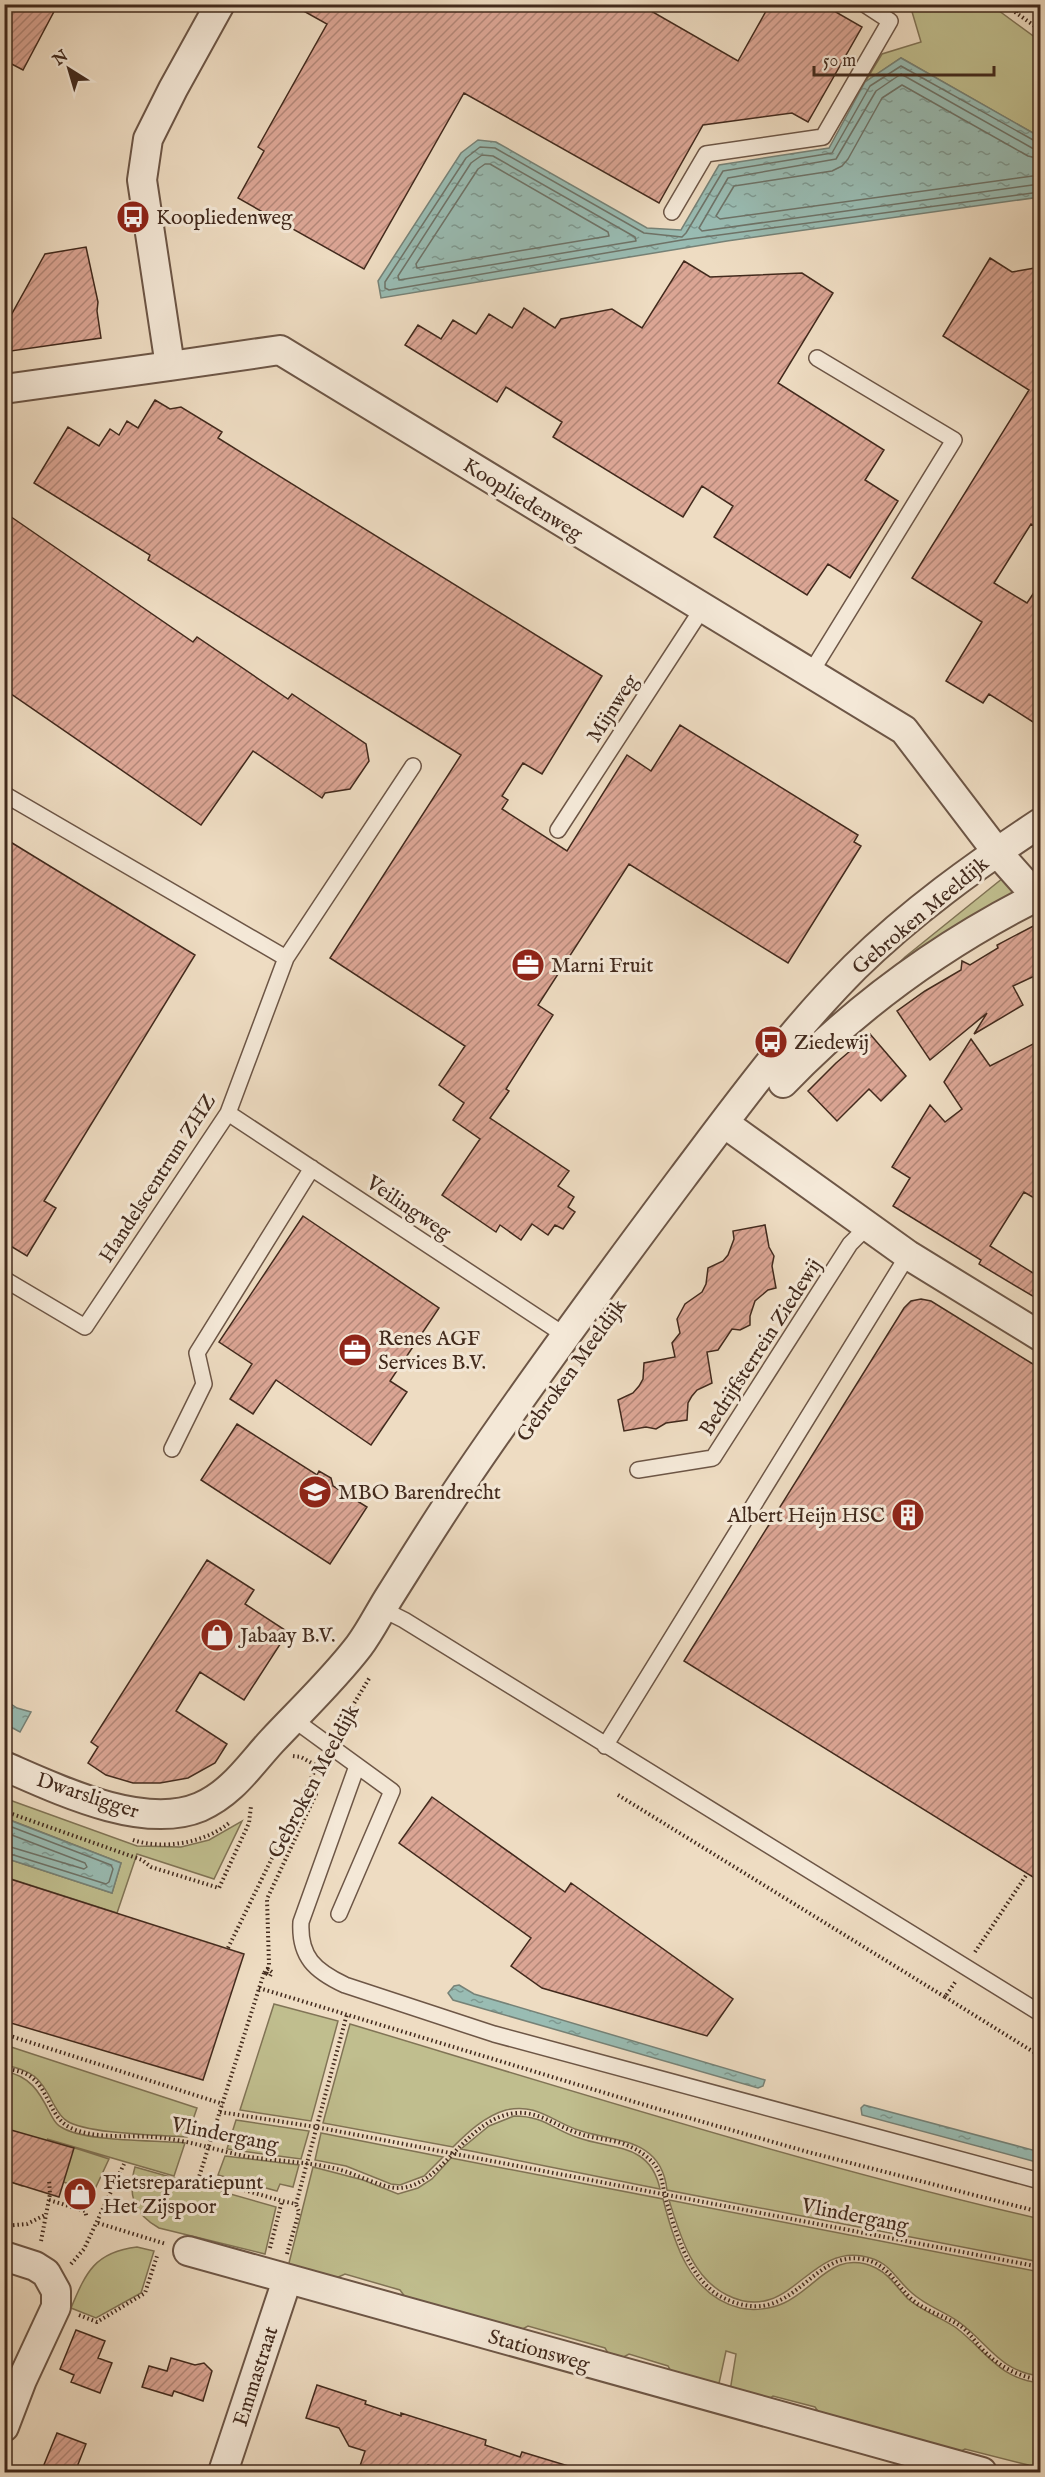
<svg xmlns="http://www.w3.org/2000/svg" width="1045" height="2477" viewBox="0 0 1045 2477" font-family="'IM FELL English',serif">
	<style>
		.grass { fill: #c0be8e; stroke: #817456; stroke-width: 1.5 }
		.water { fill: url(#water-ripples); stroke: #768277; stroke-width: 1.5 }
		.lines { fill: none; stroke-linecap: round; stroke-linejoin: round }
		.shore { stroke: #6e7368; stroke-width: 1.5 }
		.building { fill: url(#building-hatch); stroke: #422a1d; stroke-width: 1.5 }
		.lane-casing { stroke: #6d5646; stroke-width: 18 }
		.street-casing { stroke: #6d5646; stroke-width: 32 }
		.path { stroke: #422a1d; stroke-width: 4; stroke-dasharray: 1.5 3; stroke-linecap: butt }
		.lane { stroke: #f4e8d7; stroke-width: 15 }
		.street { stroke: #f4e8d7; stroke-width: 28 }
		.path-bridge { stroke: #422a1d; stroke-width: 4; stroke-dasharray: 1.5 3; stroke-linecap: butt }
		.labels { text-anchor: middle; stroke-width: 6; stroke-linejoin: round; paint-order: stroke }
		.poi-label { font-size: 21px; fill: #422a1d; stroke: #f4e8d7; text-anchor: start }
		.street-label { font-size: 21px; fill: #422a1d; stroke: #f4e8d7 }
	</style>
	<defs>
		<pattern id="water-ripples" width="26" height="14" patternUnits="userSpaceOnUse" patternTransform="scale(1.5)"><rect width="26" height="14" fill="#99bcb3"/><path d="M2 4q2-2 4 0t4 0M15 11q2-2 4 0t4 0" fill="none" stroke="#7e9991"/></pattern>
		<pattern id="building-hatch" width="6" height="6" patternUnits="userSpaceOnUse" patternTransform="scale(1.5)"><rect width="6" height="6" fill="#dba594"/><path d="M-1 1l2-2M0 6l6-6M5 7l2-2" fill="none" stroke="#b38778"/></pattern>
	</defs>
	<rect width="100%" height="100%" fill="#eedcc2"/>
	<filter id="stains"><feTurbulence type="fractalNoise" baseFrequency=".00333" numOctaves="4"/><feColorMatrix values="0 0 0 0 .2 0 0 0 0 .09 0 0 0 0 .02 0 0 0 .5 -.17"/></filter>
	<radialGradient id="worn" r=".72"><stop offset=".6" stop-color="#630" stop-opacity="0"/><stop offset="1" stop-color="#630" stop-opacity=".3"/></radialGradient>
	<path class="grass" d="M910 5H991L1040 41V137L901 58 865 82 882 54 921 42Z
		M1003 878 1017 895 830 1031 905 957Z
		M4 1798 137 1846 181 1847 209 1840 242 1821 214 1879 137 1854 117 1913 5 1877V1858L112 1893 121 1863 5 1818Z
		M274 2004 338 2021 311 2121 240 2110Z
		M350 2024C579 2093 808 2165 1040 2219V2262L667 2190C661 2136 614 2143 575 2129 551 2120 535 2103 506 2110 485 2116 468 2132 453 2147L323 2123Z
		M5 2045 197 2108 187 2137C159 2135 87 2134 67 2121 60 2117 57 2110 53 2103 40 2077 33 2071 5 2065Z
		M4 2071C30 2076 39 2091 50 2113 53 2118 55 2124 61 2127 84 2142 155 2140 185 2143L174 2176 47 2139 109 2159 94 2191 63 2182 22 2186 5 2180Z
		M514 2116C545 2116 553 2130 579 2138 614 2150 650 2143 660 2189L461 2149 489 2126Z
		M236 2120 309 2131 301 2159 227 2149Z
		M321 2133 443 2157 424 2176 400 2185 391 2184 346 2166 315 2160Z
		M225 2156 299 2165 293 2187 280 2184 277 2191 218 2175Z
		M451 2158 663 2199C674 2243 690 2296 740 2308 754 2311 771 2309 784 2303 817 2288 833 2248 876 2268 890 2275 897 2288 908 2299 922 2311 940 2317 955 2327 986 2350 997 2378 1040 2383V2472H1032L1028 2465 965 2449 954 2455 822 2417 815 2407 773 2396 766 2401 730 2391 736 2354 726 2351 718 2388 673 2375 668 2366 629 2354 618 2360 611 2358 605 2348 528 2326 517 2332 408 2301 400 2290 345 2274 334 2279 288 2267 313 2167 363 2180 398 2194 418 2188 432 2179Z
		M135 2167 276 2207 265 2254 159 2228C134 2214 127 2195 135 2167Z
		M669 2200 1040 2272V2376C999 2371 989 2344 959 2322 944 2311 926 2306 912 2293 893 2277 891 2261 862 2256 808 2246 788 2326 727 2295 692 2278 680 2235 669 2200Z
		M137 2247 154 2251 141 2293 96 2318 71 2308C86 2272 95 2252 137 2247Z"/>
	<path class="water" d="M901 58 1040 137V197L727 241 381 298 378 281 461 153 478 140 496 142 647 228 681 230 719 165 829 148 865 82Z
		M5 1700 17 1708 31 1712 20 1732 5 1724Z
		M4 1818 121 1863 112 1893 5 1858Z
		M459 1985 474 1994 765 2080 763 2086 758 2088 453 2000 448 1993 454 1986Z
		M864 2105 1040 2152V2163L862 2115 861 2108Z"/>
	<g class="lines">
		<path class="shore" d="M1040 142 1035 141 901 66 870 86 832 153 723 171 686 233 682 237 644 233 495 148 480 147 466 158 385 282V288L389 290 682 240 1040 192
			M1040 150 1032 148 901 74 876 91 836 159 728 178 699 228 702 231 1040 184
			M482 155 493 156 635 237 636 241 399 280 398 276 471 163Z
			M1040 159 1028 156 902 85 882 98 848 159 842 166 832 171 734 186 716 216 720 219 1040 175
			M485 164H490L608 232 609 236 417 268 416 264 478 169Z
			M4 1824 111 1865 113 1869 109 1882 106 1884 4 1852
			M4 1832 85 1863 87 1867 84 1869 4 1845"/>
	</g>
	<path class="building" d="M4 4H58L23 70 4 60Z
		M291 4H639L738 61 770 4H822L862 27 808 122 792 113 703 125 659 203 464 93 364 269 238 198 264 151 258 147 327 24Z
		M86 247 98 302 97 311 101 338 4 352V328L45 254Z
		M990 258 1012 272 1041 267V530L1031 524 994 583 1027 603 1041 582V710L1033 722 989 694 983 703 946 681 982 622 912 578 1029 390 943 336Z
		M684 261 710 277 802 273 833 293 778 383 884 450 865 480 898 501 850 578 828 564 807 595 714 537 733 506 702 486 683 517 553 437 562 422 506 387 497 402 405 345 418 325 441 339 453 320 476 334 489 314 512 328 524 308 555 328 561 319 612 309 642 328Z
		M155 400 170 409 181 407 222 432 218 438 602 676 542 774 523 763 502 796 508 800 502 809 567 851 627 755 651 771 680 725 858 835 854 842 861 846 788 963 629 864 538 1005 553 1015 506 1089 509 1091 490 1118 569 1171 558 1186 574 1197 568 1207 575 1212 563 1229 555 1225 548 1235 532 1224 521 1240 500 1225 496 1232 442 1195 480 1139 453 1120 464 1103 439 1085 465 1046 330 958 461 755 148 560 150 555 34 483 68 427 99 446 110 429 119 435 127 421 138 428Z
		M4 512 193 642 197 637 288 699 292 694 366 744 369 761 350 789 325 793 322 798 253 751 201 825 4 689Z
		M4 838 195 955 44 1201 56 1208 27 1256 4 1242Z
		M1041 922V973L1013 986 1023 1005 974 1034 987 1013 930 1060 897 1011 925 991 961 970 962 961 970 965 998 948 997 945Z
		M870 1034 906 1076 881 1101 869 1089 837 1121 808 1091 836 1063Z
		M971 1039 990 1066 1041 1040V1202L1024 1192 990 1246 1041 1278V1301L979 1264 981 1260 893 1206 910 1178 892 1167 930 1105 945 1122 962 1109 944 1082Z
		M303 1216 439 1308 390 1381 407 1392 371 1445 276 1380 253 1414 230 1399 252 1364 219 1342Z
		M765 1225 769 1247 774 1256 772 1266 776 1288 768 1290 755 1301 750 1316V1325L740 1330 732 1329 718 1350 707 1352 712 1383 697 1390 692 1396 688 1403 687 1420 666 1423 656 1429 646 1427 624 1431 618 1400 633 1393 639 1386 643 1379 644 1363 675 1357 672 1343 680 1333 677 1319 685 1304 702 1292 706 1284 708 1268 723 1261 728 1255 734 1239 733 1231Z
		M921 1299 931 1301 1041 1369V1882L684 1661 904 1308 911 1301Z
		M237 1424 317 1475 319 1471 331 1478 333 1486 367 1507 330 1564 201 1480Z
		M207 1560 254 1590 245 1604 288 1632 244 1700 200 1672 176 1711 227 1744 215 1763 188 1778 160 1783H133L106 1775 88 1763 98 1747 91 1742Z
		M432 1797 565 1892 571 1883 733 1999 707 2036 542 1988 511 1966 531 1938 399 1843Z
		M4 1877 244 1954 203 2080 4 2021Z
		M4 2128 74 2148 59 2197 4 2180Z
		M76 2330 105 2341 98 2358 112 2363 100 2393 71 2382 74 2375 60 2369Z
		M171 2358 195 2365 204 2363 212 2371 203 2401 174 2391 172 2396 142 2387 149 2366 167 2371Z
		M317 2385 366 2401 365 2404 401 2416V2413L486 2440 485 2445 520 2457 522 2452 575 2468 574 2472H451L428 2465 426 2472H358L365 2451 349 2446 339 2428 306 2418Z
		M57 2433 86 2444 75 2472H41Z"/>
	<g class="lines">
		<defs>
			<path id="lane" d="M672 212 706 154 823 137 890 21 864 4
				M810 674 954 440 817 358
				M4 794 286 958 228 1113 85 1327 4 1279
				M558 830 702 609
				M286 958 413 766
				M228 1113 566 1336
				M172 1449 204 1384 197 1353 312 1168
				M638 1470 713 1458 850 1244 867 1227
				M382 1609 404 1620 1040 2013
				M293 1719 392 1791 339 1914
				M605 1746 908 1255
				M357 1766 301 1922C299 1957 315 1971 345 1985L494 2034 1040 2181"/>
			<path id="street" d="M220 4 173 89 148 139 142 180 170 366 280 350 904 730 997 852 1037 897
				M4 389 170 366
				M783 1083C859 1004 942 944 1040 895
				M724 1123 908 1255 1040 1336
				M4 1766C57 1789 143 1831 200 1807 232 1793 249 1766 272 1741 301 1710 333 1680 359 1646 371 1630 380 1611 391 1594 415 1556 439 1517 465 1479 534 1377 608 1277 682 1178 737 1105 790 1032 855 967 911 912 975 866 1040 823
				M188 2251 982 2472
				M4 2256 35 2266 46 2273 56 2291V2307L22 2380 4 2427
				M223 2472 287 2280"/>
		</defs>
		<use href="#lane" class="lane-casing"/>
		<use href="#street" class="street-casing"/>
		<path class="path" d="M1004 4 1040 30
			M1016 12 1022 4
			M338 1730 370 1677
			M293 1756 301 1757 317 1766
			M618 1795 945 1997 956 1981
			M4 1811 142 1860 151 1867 219 1888 249 1823 251 1806
			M133 1840C163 1850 205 1843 229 1823
			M228 1948 319 1762
			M975 1952 1027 1874
			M264 1973 199 2177 282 2201
			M266 1973 269 1965 267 1899 316 1794 311 1778
			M259 1988 658 2109 808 2152 1040 2212
			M945 1997 1040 2056
			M4 2034 223 2104
			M4 2068C13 2070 21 2071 28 2075 49 2087 49 2118 71 2128 94 2139 127 2135 152 2137 186 2139 217 2151 250 2157 279 2161 309 2162 337 2169 354 2173 383 2188 397 2188 442 2189 464 2118 516 2113 541 2111 558 2128 581 2134 595 2139 610 2139 624 2144 637 2149 651 2157 658 2170 663 2179 663 2190 666 2200 676 2233 687 2272 715 2293 724 2299 734 2303 744 2305 796 2316 815 2251 862 2259 889 2263 896 2287 915 2302 928 2312 945 2316 959 2325 968 2331 974 2340 981 2348 998 2366 1017 2376 1040 2380
			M220 2112 316 2127 1040 2267
			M49 2200 85 2211 87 2218
			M98 2223 166 2244
			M4 2226 27 2224 45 2215
			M41 2241 50 2194 49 2179
			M270 2248 282 2201 296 2204 347 2014
			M287 2254 299 2212 296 2204
			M71 2264 84 2249 124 2164
			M79 2315 97 2322 145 2293 157 2256"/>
		<use href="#lane" class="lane"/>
		<use href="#street" class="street"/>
		<path class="path-bridge" d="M264 1973 268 1969 272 1972 270 1976 266 1973"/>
	</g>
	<defs>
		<symbol id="bus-disc" viewBox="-11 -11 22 22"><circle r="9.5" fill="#8f2418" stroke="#f4e8d7"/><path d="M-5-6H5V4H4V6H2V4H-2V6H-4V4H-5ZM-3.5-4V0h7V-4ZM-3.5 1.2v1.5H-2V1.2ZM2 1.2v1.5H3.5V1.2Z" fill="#fff"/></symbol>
		<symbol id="office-disc" viewBox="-11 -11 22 22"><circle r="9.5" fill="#8f2418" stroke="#f4e8d7"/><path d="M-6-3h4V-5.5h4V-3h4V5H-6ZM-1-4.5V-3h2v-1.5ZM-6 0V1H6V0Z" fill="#fff"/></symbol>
		<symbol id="university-disc" viewBox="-11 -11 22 22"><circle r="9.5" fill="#8f2418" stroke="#f4e8d7"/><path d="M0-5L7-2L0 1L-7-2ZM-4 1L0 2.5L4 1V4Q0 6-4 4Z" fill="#fff"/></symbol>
		<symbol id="building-disc" viewBox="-11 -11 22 22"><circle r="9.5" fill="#8f2418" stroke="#f4e8d7"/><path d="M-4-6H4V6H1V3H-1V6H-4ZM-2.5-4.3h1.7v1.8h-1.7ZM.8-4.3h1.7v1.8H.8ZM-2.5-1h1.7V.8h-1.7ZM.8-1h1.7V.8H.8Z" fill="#fff"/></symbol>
		<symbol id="shop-disc" viewBox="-11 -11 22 22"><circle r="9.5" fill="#8f2418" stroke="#f4e8d7"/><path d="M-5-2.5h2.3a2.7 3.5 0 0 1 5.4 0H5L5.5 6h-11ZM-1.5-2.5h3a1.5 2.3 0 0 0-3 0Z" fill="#fff"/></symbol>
	</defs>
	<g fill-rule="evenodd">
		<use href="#bus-disc" x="114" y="198" width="38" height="38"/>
		<use href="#office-disc" x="509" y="946" width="38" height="38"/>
		<use href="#bus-disc" x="752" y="1023" width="38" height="38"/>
		<use href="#office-disc" x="336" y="1331" width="38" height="38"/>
		<use href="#university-disc" x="296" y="1473" width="38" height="38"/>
		<use href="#building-disc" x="889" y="1496" width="38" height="38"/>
		<use href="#shop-disc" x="198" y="1616" width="38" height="38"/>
		<use href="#shop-disc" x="61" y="2175" width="38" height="38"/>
	</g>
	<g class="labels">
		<g class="poi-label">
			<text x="156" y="224">Koopliedenweg</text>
			<text x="551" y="972">Marni Fruit</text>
			<text x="794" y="1049">Ziedewij</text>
			<text x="378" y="1345">Renes AGF<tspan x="378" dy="24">Services B.V.</tspan></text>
			<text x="338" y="1499">MBO Barendrecht</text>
			<text x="885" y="1522" text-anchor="end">Albert Heijn HSC</text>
			<text x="240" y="1642">Jabaay B.V.</text>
			<text x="103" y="2189">Fietsreparatiepunt<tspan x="103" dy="24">Het Zijspoor</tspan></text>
		</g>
		<g class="street-label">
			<text transform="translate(523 499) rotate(32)" y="7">Koopliedenweg</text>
			<text transform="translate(612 708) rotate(-57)" y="7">Mijnweg</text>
			<text transform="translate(920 915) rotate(-40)" y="7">Gebroken Meeldijk</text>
			<text transform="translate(157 1178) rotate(-57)" y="7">Handelscentrum ZHZ</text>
			<text transform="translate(409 1207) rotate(34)" y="7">Veilingweg</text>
			<text transform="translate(760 1347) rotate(-57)" y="7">Bedrijfsterrein Ziedewij</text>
			<text transform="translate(571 1370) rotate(-54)" y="7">Gebroken Meeldijk</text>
			<text transform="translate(313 1781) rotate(-62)" y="7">Gebroken Meeldijk</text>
			<text transform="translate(88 1795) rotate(18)" y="7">Dwarsligger</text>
			<text transform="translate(225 2134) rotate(11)" y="7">Vlindergang</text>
			<text transform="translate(855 2215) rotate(11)" y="7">Vlindergang</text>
			<text transform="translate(539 2350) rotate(16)" y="7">Stationsweg</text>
			<text transform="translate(255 2376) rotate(-72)" y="7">Emmastraat</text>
		</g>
	</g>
	<rect width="1045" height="2477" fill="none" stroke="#eedcc2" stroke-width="24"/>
	<rect x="6" y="6" width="1033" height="2465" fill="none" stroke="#422a1d" stroke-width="3"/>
	<rect x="12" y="12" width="1021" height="2453" fill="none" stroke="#422a1d" stroke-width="1.5"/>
	<g transform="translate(69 69) rotate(323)" stroke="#f4e8d7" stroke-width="4.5" paint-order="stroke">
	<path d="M0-4.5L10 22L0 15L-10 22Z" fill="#422a1d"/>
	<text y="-9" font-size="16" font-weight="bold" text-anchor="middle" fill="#422a1d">N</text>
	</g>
	<path d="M814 66v9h180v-9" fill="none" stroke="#422a1d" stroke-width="3"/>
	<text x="823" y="66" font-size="18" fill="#422a1d" stroke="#f4e8d7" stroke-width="4.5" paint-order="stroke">50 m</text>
	<rect width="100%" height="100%" filter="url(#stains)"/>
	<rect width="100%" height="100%" fill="url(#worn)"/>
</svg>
